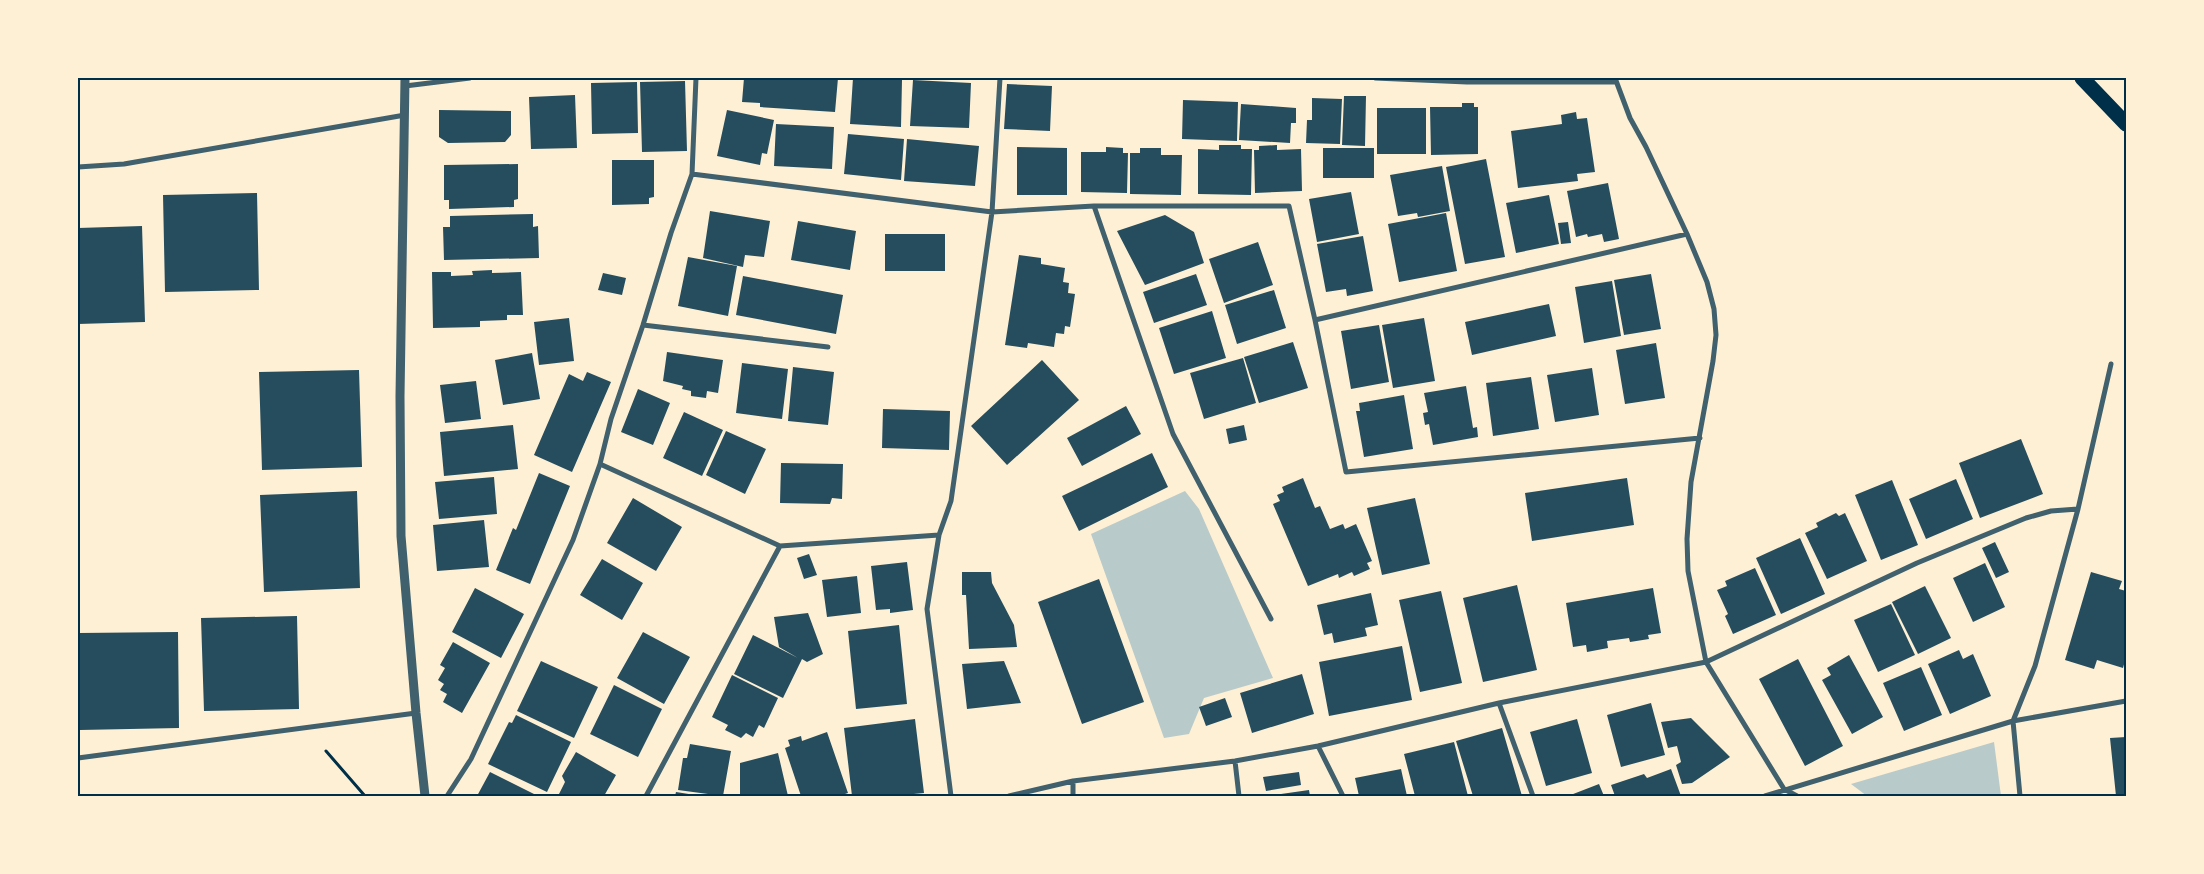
<svg xmlns="http://www.w3.org/2000/svg" width="2204" height="874" viewBox="0 0 2204 874" font-family="Helvetica,sans-serif">
	<style>
		.green { fill: #b9caca }
		.building { fill: #264d5e }
		.lines { fill: none; stroke-linecap: round; stroke-linejoin: round }
		.path { stroke: #003049; stroke-width: 3 }
		.minor { stroke: #3f606c; stroke-width: 5 }
		.tertiary { stroke: #3f606c; stroke-width: 9 }
		.motorway { stroke: #003049; stroke-width: 15 }
		.neatline { fill: none; stroke: #003049; stroke-width: 2 }
	</style>
	<rect width="100%" height="100%" fill="#fdf0d5"/>
	<path class="green" d="M1185 491 1199 509 1273 678 1204 698 1189 734 1164 738 1091 534Z
		M1994 742 2001 796H1867L1851 784Z"/>
	<path class="building" d="M744 78H838L835 112 760 107V103L742 102Z
		M853 78 902 80 901 127 850 124Z
		M913 80 971 83 969 128 910 126Z
		M685 81 687 151 642 152 640 82Z
		M637 82 638 133 592 134 591 83Z
		M1007 84 1052 86 1050 131 1004 129Z
		M575 95 577 148 531 149 529 97Z
		M1344 96H1366L1365 146 1342 145Z
		M1312 98 1342 99 1340 144 1306 143 1307 120H1312Z
		M1183 100 1238 102 1237 141 1182 139Z
		M1462 103H1474V107H1478V154L1431 155 1430 107H1462Z
		M1241 104 1296 108V123H1291L1290 143 1239 140Z
		M1377 108H1426V154H1377Z
		M439 110 511 111V135L505 142 448 143 439 137Z
		M727 110 774 120 767 154 762 153 760 165 717 156Z
		M1576 112 1577 119 1587 118 1595 172 1577 174 1578 181 1518 188 1511 131 1562 124 1561 115Z
		M776 124 834 127 832 169 774 166Z
		M848 134 904 139 901 180 844 174Z
		M907 139 979 146 975 186 904 181Z
		M1219 145H1241V149H1252L1251 195 1198 194V149L1219 150Z
		M1277 145V150L1301 149 1302 191 1255 193 1254 150H1259V146Z
		M1017 147 1067 148V195H1017Z
		M1106 147 1123 148V153H1128L1127 193 1081 192V152H1106Z
		M1140 148H1161V155H1182L1181 195 1130 194V153H1140Z
		M1323 148H1374V178H1323Z
		M1486 159 1505 257 1465 264 1446 167Z
		M612 160H654V197L649 198V204L612 205Z
		M518 164V199L514 200V207L449 209V200H444V165Z
		M1442 166 1450 211 1418 217 1417 213 1398 216 1390 175Z
		M1608 183 1619 239 1604 242 1602 234 1588 237 1587 234 1576 237 1567 191Z
		M1351 192 1359 234 1317 242 1309 199Z
		M257 193 259 290 165 292 163 195Z
		M1549 195 1559 244 1516 253 1506 203Z
		M710 211 770 221 764 257 745 255 743 267 703 258Z
		M1446 213 1457 271 1399 282 1388 224Z
		M533 214V227L538 226 539 258 444 260 443 227H450V216Z
		M1165 215 1194 232 1204 263 1145 285 1117 231Z
		M798 221 856 231 850 270 791 260Z
		M1568 222 1571 243 1561 244 1558 223Z
		M142 226 145 322 78 324V228Z
		M885 234H945V271H885Z
		M1363 236 1373 291 1347 296 1346 289 1326 292 1317 244Z
		M1258 242 1273 285 1224 303 1209 259Z
		M1019 255 1041 258V264L1065 268 1063 282 1069 283 1068 293 1075 294 1070 327 1065 326 1064 334 1056 333 1054 347 1028 343 1027 348 1005 345Z
		M688 257 737 266 728 316 678 306Z
		M492 270V273L521 272 523 315H507V320L480 321V327L433 328 432 272H451V276L473 275 472 271Z
		M603 273 626 278 622 295 598 290Z
		M1196 274 1207 305 1154 323 1143 292Z
		M1651 274 1661 329 1624 335 1614 280Z
		M743 276 843 295 836 334 736 315Z
		M1612 281 1621 336 1584 343 1575 287Z
		M1274 290 1286 328 1237 344 1225 305Z
		M1549 304 1556 336 1472 355 1465 322Z
		M1212 311 1226 358 1174 374 1159 328Z
		M569 318 574 361 539 365 534 322Z
		M1424 318 1435 381 1393 388 1382 325Z
		M1379 325 1389 382 1351 389 1341 331Z
		M1293 342 1308 388 1259 403 1244 357Z
		M1656 343 1665 398 1625 404 1616 350Z
		M667 352 723 360 718 393 707 391 706 398 691 396V391L682 389 683 386 663 381Z
		M532 353 540 399 503 405 495 360Z
		M1243 358 1256 403 1204 419 1190 373Z
		M1042 360 1079 400 1007 465 971 426Z
		M742 363 788 369 782 419 736 413Z
		M793 367 834 372 828 425 788 421Z
		M1592 368 1599 415 1555 422 1547 375Z
		M359 370 362 467 262 470 259 372Z
		M587 372 611 382 572 472 534 455 569 374 583 381Z
		M1531 377 1539 429 1493 436 1486 383Z
		M476 381 481 419 445 423 440 385Z
		M1466 386 1473 428 1477 427 1478 437 1433 445 1429 424 1425 425 1423 413 1428 412 1424 393Z
		M638 389 670 403 653 445 621 432Z
		M1404 395 1413 449 1364 457 1356 411H1360L1359 403Z
		M1126 406 1141 434 1082 466 1067 438Z
		M883 409 950 411 949 450 882 448Z
		M684 412 723 430 702 476 663 458Z
		M513 425 518 469 444 476 440 432Z
		M1244 425 1247 440 1229 444 1226 429Z
		M726 431 766 449 745 494 706 475Z
		M2021 439 2043 494 1980 518 1959 463Z
		M1152 453 1168 487 1079 531 1062 496Z
		M781 463 843 464 842 499 832 498 830 504 780 503Z
		M539 473 570 486 530 584 496 570 513 528 516 530Z
		M494 477 497 514 439 519 435 482Z
		M1303 478 1315 508 1320 506 1330 529 1343 524 1345 529 1356 524 1372 561 1367 563 1370 569 1354 576 1352 572 1339 578 1338 574 1308 586 1273 504 1280 501 1277 495 1284 492 1282 487Z
		M1627 478 1634 525 1532 541 1525 493Z
		M1956 479 1973 519 1926 539 1909 499Z
		M1892 480 1918 545 1881 560 1855 495Z
		M357 491 360 588 264 592 260 495Z
		M633 498 682 527 656 571 607 543Z
		M1415 498 1430 564 1382 575 1367 508Z
		M1836 513 1839 516 1845 513 1867 561 1827 579 1805 533 1818 527 1816 523Z
		M484 520 489 567 437 571 433 525Z
		M1800 538 1825 594 1781 614 1756 558Z
		M1995 542 2009 572 1996 578 1982 548Z
		M809 554 817 575 804 579 797 558Z
		M602 559 643 583 622 620 580 595Z
		M907 562 913 610 890 613V609L876 610 871 566Z
		M1985 563 2005 607 1973 622 1953 578Z
		M1755 568 1776 615 1733 634 1725 616 1728 614 1717 590 1727 586 1725 581Z
		M962 572H991L992 583 1014 625 1017 647 969 649 966 595H962Z
		M2091 572 2122 581 2119 589 2126 591V657L2123 668 2097 660 2094 669 2065 660Z
		M857 576 861 613 827 617 822 580Z
		M1099 579 1144 702 1082 724 1038 602Z
		M1517 585 1537 670 1483 682 1463 598Z
		M1925 586 1951 638 1918 654 1892 602Z
		M475 588 524 614 501 658 452 632Z
		M1653 588 1661 633 1648 635 1649 639 1630 642 1629 638 1607 641 1608 648 1587 652 1586 645 1573 647 1566 603Z
		M1441 591 1462 683 1420 692 1399 600Z
		M1371 593 1378 625 1365 628 1367 636 1334 643 1332 633 1324 635 1317 605Z
		M1891 604 1915 655 1878 672 1854 620Z
		M808 613 823 654 807 662 802 659 783 698 734 674 753 635 798 658 779 647 774 617Z
		M297 616 299 709 204 711 201 618Z
		M899 625 907 704 856 709 848 631Z
		M178 632 179 728 80 730 79 633Z
		M643 632 690 657 664 704 617 678Z
		M453 642 490 663 462 713 443 702 447 694 440 690 444 684 438 680 445 668 440 665Z
		M1402 646 1412 700 1329 716 1319 662Z
		M1959 650 1963 659 1973 654 1991 696 1950 714 1928 664Z
		M1849 655 1883 717 1852 734 1822 680 1831 675 1827 668Z
		M1798 659 1843 746 1805 766 1759 679Z
		M541 661 598 687 574 738 517 711Z
		M1004 661 1021 703 967 709 962 664Z
		M1921 667 1942 715 1904 731 1883 683Z
		M1302 674 1314 714 1252 733 1240 693Z
		M732 675 778 698 764 728 759 725 753 737 746 733 741 738 725 730 728 725 712 717Z
		M614 685 662 709 638 757 590 734Z
		M1225 698 1232 717 1206 726 1199 707Z
		M1651 703 1665 755 1621 767 1607 715Z
		M516 715 571 742 547 792 488 764 509 722 512 723Z
		M1691 718 1730 757 1692 783 1682 784 1676 765 1681 762 1677 746 1668 748 1661 722Z
		M915 719 924 793 893 796H852L844 728Z
		M1577 719 1592 773 1546 786 1530 732Z
		M1502 728 1522 796H1473L1456 741Z
		M827 732 848 793 839 796H801L785 748 790 746 788 740 801 736 802 741Z
		M2126 737V796H2116L2110 738Z
		M1454 742 1468 796H1415L1404 754Z
		M690 744 731 751 723 796 678 790 683 758H687Z
		M576 752 616 775 604 796H558L565 782 562 776Z
		M778 753 788 796H740V763Z
		M1401 769 1407 796H1359L1355 778Z
		M1671 769 1681 796H1615L1611 785 1644 774 1647 778Z
		M490 772 538 796H477Z
		M1299 772 1301 785 1266 791 1263 777Z
		M1599 784 1604 796H1568Z
		M1309 790 1310 796H1274V795Z
		M676 792 695 795V796H675Z"/>
	<g class="lines">
		<path class="path" d="M326 751 365 796"/>
		<path class="minor" d="M1375 78 1467 82H1616
			M1615 78 1630 118 1646 147 1687 234 1707 282 1714 309 1716 335 1713 361 1691 482 1687 539 1688 571 1706 662 1784 789 1797 796
			M405 86 470 78
			M78 167 124 164 405 115
			M692 174 992 212 1094 206H1289L1315 320 1346 472 1700 438
			M1094 206 1173 434 1271 619
			M1315 320 1687 234
			M643 325 828 347
			M600 464 780 546
			M939 535 927 609 951 796
			M1499 703 1533 796
			M1318 746 1343 796
			M78 758 416 713
			M1235 761 1239 796
			M447 796 471 759 573 540 600 464 611 419 643 325 671 233 692 174 696 78
			M646 796 780 546 939 535 951 501 992 212 1000 78
			M1009 796 1073 781 1235 761 1318 746 1499 703 1706 662 1917 563 2026 518 2051 511 2078 509
			M1073 796V781
			M1765 796 2013 721 2126 701
			M2020 796 2013 721 2035 666 2078 509 2111 364"/>
		<path class="tertiary" d="M405 78 400 396 401 536 416 713 425 796"/>
		<path class="motorway" d="M2082 78 2126 124"/>
	</g>
	<rect width="2204" height="874" fill="none" stroke="#fdf0d5" stroke-width="158"/>
	<rect x="79" y="79" width="2046" height="716" class="neatline"/>
</svg>
